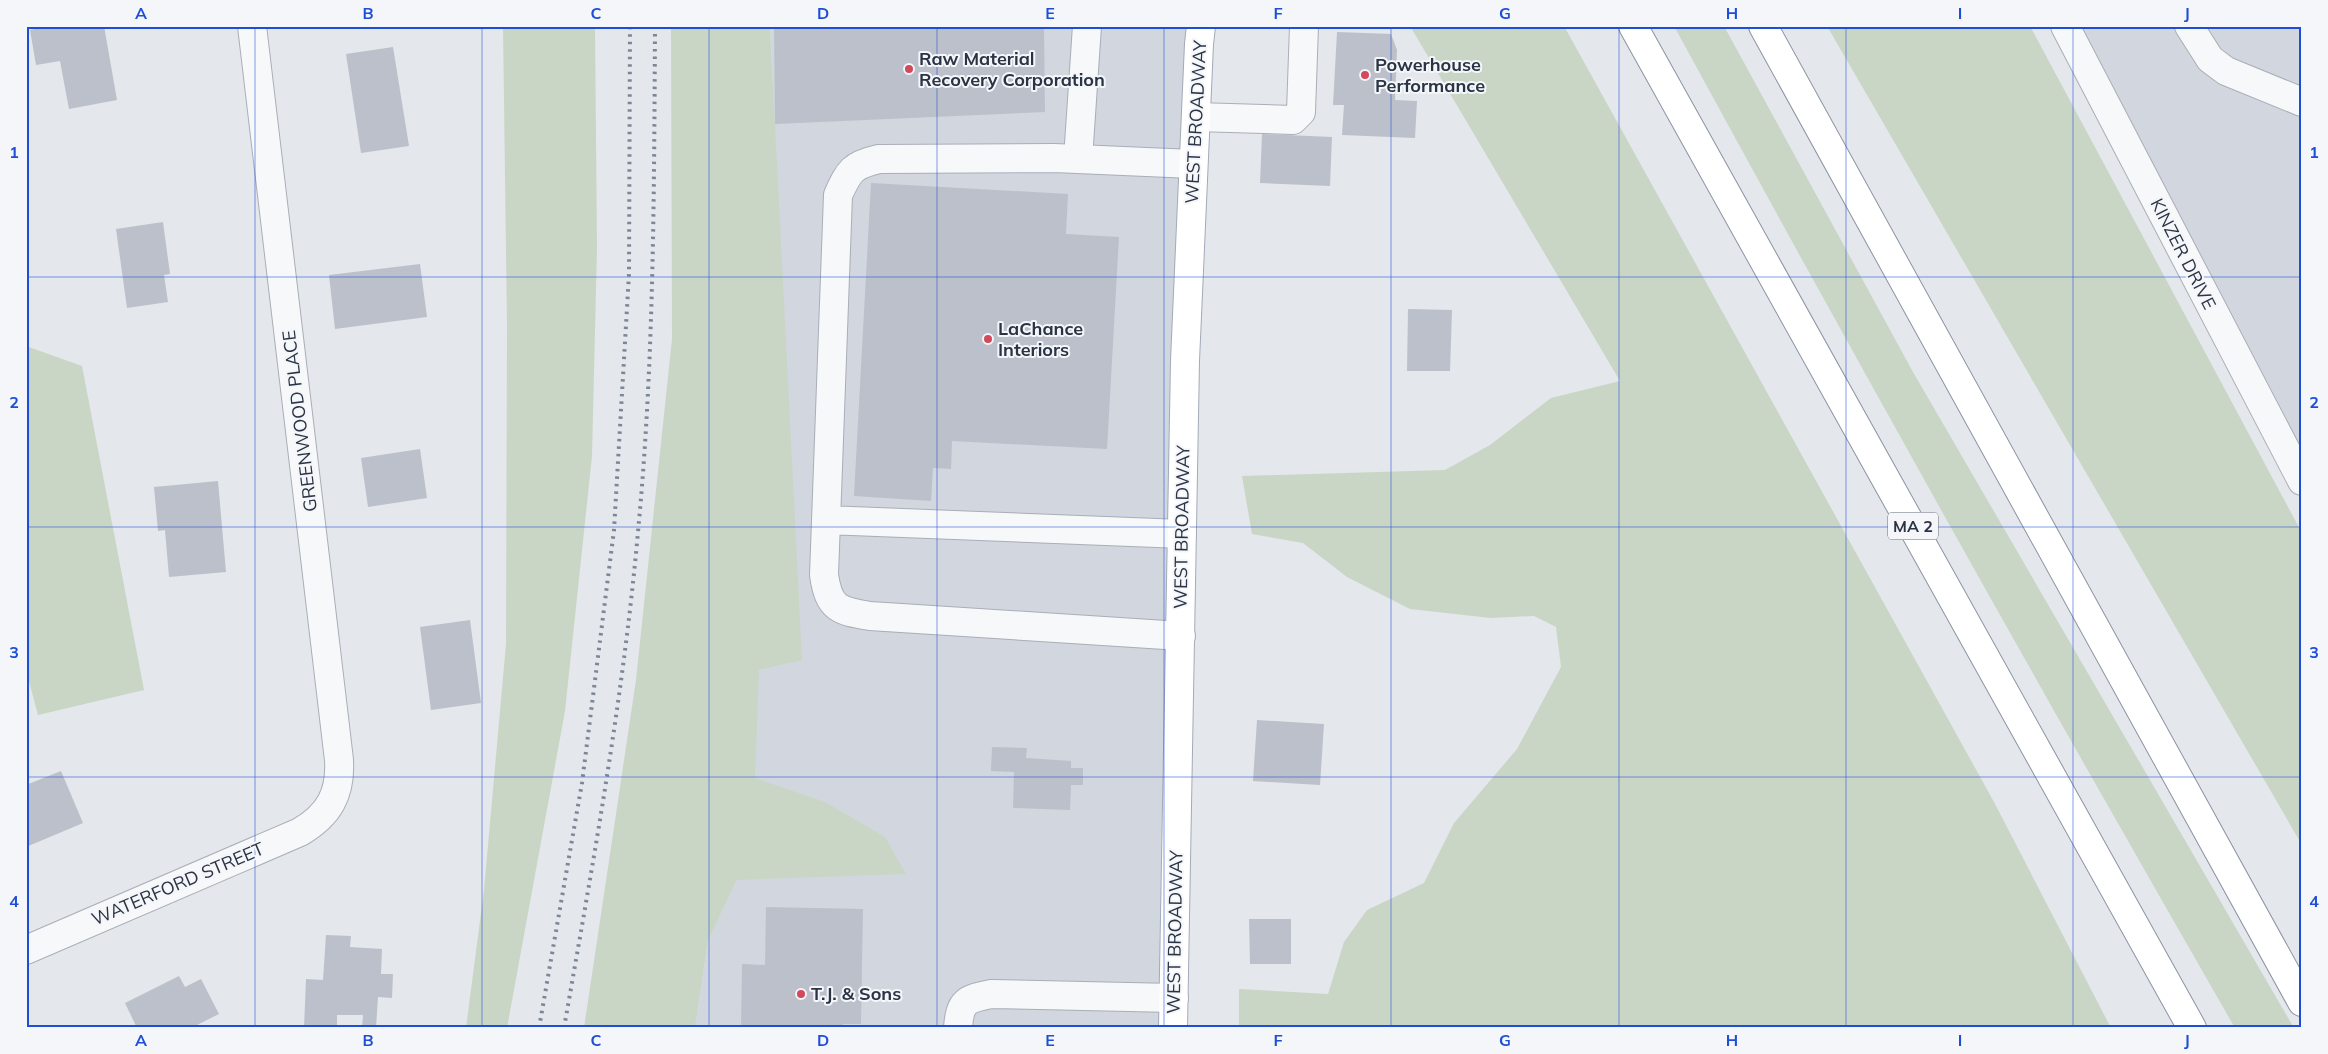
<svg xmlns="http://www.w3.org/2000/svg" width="2328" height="1054" viewBox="0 0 2328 1054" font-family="Mulish,sans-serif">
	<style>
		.built { fill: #d2d6de }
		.green { fill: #c9d6c5 }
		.building { fill: #bbc0ca }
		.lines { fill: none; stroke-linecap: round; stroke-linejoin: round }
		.minor-casing { stroke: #a9aeb7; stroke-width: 30 }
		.major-casing { stroke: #a3abb8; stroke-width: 30 }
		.highway-casing { stroke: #8b94a3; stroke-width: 30 }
		.minor { stroke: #f7f8fa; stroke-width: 28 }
		.major { stroke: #fff; stroke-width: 28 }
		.highway { stroke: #fff; stroke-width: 28 }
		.rail { stroke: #7d8696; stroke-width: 4; stroke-dasharray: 2.5 5; stroke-linecap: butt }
		.grid { fill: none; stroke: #1d4ed8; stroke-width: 1; stroke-opacity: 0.55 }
		.poi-dot { fill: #d1495b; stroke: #f4f6f9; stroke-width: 2 }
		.labels { text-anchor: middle; stroke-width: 4; stroke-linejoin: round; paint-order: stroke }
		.shield { fill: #f4f6f9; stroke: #676e7b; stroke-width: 1 }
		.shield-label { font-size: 16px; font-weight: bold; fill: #2b3445 }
		.poi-label { font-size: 18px; font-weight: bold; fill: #2b3445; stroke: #f4f6f9; text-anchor: start }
		.street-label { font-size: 18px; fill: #2b3445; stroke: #f4f6f9 }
		.neatline { fill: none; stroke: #1d4ed8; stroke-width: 2 }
		.grid-label { font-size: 16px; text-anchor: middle; font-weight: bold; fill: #1d4ed8 }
	</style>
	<rect width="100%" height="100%" fill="#e4e7ec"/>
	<path class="built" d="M770 26H1201L1173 1028H695L708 941 737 880 775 128Z
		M2065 26H2302V481Z"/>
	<path class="green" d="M503 26H595L597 247 592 456 565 711 507 1028H466L484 890 506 644 507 325Z
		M671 26H770L802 660 759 670 755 778 825 802 885 837 906 874 737 880 708 941 695 1028H584L636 680 672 339Z
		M1410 26H1564L1994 802 2111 1028H1239V989L1328 994 1344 942 1367 910 1424 883 1454 823 1517 749 1561 667 1556 627 1534 616 1491 618 1410 609 1347 577 1303 543 1252 534 1242 476 1445 470 1490 445 1551 398 1620 381Z
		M1674 26H1724L1913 372 2294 1028H2235C2044 696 1857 362 1674 26Z
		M1827 26H2030L2302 533V845Z
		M26 346 82 366 144 690 38 715 26 670Z"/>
	<path class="building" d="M49 26H104L117 100 69 109 60 61 36 65 30 30Z
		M774 26H1044L1045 112 775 124Z
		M1337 32 1391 34 1397 50 1395 100 1417 101 1415 138 1342 135 1344 105H1333Z
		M393 47 409 146 361 153 346 54Z
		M1262 134 1332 137 1330 186 1260 183Z
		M871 183 1068 194 1066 234 1119 237 1107 449 952 441 951 469 933 468 931 501 854 496Z
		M163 222 170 274 164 275 168 302 127 308 116 229Z
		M420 264 427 317 335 329 329 275Z
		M1408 309 1452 310 1450 371H1407Z
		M420 449 427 498 368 507 361 458Z
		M218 481 226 572 169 577 165 530 158 531 154 487Z
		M470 620 481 703 431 710 420 627Z
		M1257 720 1324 724 1320 785 1253 781Z
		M992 747 1027 748 1026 758 1071 761V768H1083V785H1071L1070 810 1013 808 1014 772 991 771Z
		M61 771 83 823 26 847V785Z
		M766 907 863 909 861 1024H843V1028H741L742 964 765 965Z
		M1249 919H1291V964H1250Z
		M326 935 351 936 350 947 382 949 381 974H393L392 998 378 997 376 1028H362L363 1015H337V1028H304L306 979 323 980Z
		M179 976 185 987 201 979 219 1014 191 1028H137L125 1003Z"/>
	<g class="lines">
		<defs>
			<path id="minor" d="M2065 26 2302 481
				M2189 26 2210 59 2226 71 2302 102
				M1196 117 1293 120 1301 112 1304 26
				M1078 159 1087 26
				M826 520 1182 534
				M1181 636 870 616C839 611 829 609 824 575L838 195C849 171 852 165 879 159L1054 158 1193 164
				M26 950 300 832C329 815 341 794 339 760L252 26
				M958 1028C960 1001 966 999 991 994L1174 998"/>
			<path id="major" d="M1173 1028 1185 361 1199 44 1201 26"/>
			<path id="highway" d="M1633 26 2192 1028
				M1763 26 2302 1002"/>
		</defs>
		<use href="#minor" class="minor-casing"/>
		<use href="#major" class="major-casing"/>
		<use href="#highway" class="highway-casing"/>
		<use href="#minor" class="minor"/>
		<use href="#major" class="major"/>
		<use href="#highway" class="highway"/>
		<path class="rail" d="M539 1028 582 783 614 530 629 274 630 26
			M564 1028C593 863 623 699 638 532 654 364 654 195 655 26"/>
	</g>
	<path class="grid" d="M255 26V1028M482 26V1028M709 26V1028M937 26V1028M1164 26V1028M1391 26V1028M1619 26V1028M1846 26V1028M2073 26V1028M26 277H2302M26 527H2302M26 777H2302"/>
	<g class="poi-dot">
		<circle cx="909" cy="69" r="5"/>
		<circle cx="1365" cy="75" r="5"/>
		<circle cx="988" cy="339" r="5"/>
		<circle cx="801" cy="994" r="5"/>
	</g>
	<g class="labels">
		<rect class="shield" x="1888" y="512.5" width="50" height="27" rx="4"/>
		<g class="shield-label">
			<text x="1913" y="532">MA 2</text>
		</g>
		<g class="poi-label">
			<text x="919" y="65">Raw Material<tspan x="919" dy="21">Recovery Corporation</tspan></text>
			<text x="1375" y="71">Powerhouse<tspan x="1375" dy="21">Performance</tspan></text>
			<text x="998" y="335">LaChance<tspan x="998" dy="21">Interiors</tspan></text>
			<text x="811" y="1000">T.J. &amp; Sons</text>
		</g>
		<g class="street-label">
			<text transform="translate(1196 122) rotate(-87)" y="6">WEST BROADWAY</text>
			<text transform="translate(2183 254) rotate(63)" y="6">KINZER DRIVE</text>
			<text transform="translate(300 421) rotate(-97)" y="6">GREENWOOD PLACE</text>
			<text transform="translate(1182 527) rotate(-89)" y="6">WEST BROADWAY</text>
			<text transform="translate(178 884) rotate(-23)" y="6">WATERFORD STREET</text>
			<text transform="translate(1175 932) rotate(-89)" y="6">WEST BROADWAY</text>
		</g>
	</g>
	<rect width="2328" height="1054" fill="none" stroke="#f4f6f9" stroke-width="55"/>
	<rect x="28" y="28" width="2272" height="998" class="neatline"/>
	<g class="grid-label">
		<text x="141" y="19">A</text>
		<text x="368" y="19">B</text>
		<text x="596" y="19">C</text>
		<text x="823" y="19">D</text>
		<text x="1050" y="19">E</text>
		<text x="1278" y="19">F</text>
		<text x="1505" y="19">G</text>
		<text x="1732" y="19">H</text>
		<text x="1960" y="19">I</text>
		<text x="2187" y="19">J</text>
		<text x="14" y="158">1</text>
		<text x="2314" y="158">1</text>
		<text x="14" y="408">2</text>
		<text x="2314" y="408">2</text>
		<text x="14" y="658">3</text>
		<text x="2314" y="658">3</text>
		<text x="14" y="907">4</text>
		<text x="2314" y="907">4</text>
		<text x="141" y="1046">A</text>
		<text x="368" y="1046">B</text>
		<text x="596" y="1046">C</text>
		<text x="823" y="1046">D</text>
		<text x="1050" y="1046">E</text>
		<text x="1278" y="1046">F</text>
		<text x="1505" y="1046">G</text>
		<text x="1732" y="1046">H</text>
		<text x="1960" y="1046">I</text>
		<text x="2187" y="1046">J</text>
	</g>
</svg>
